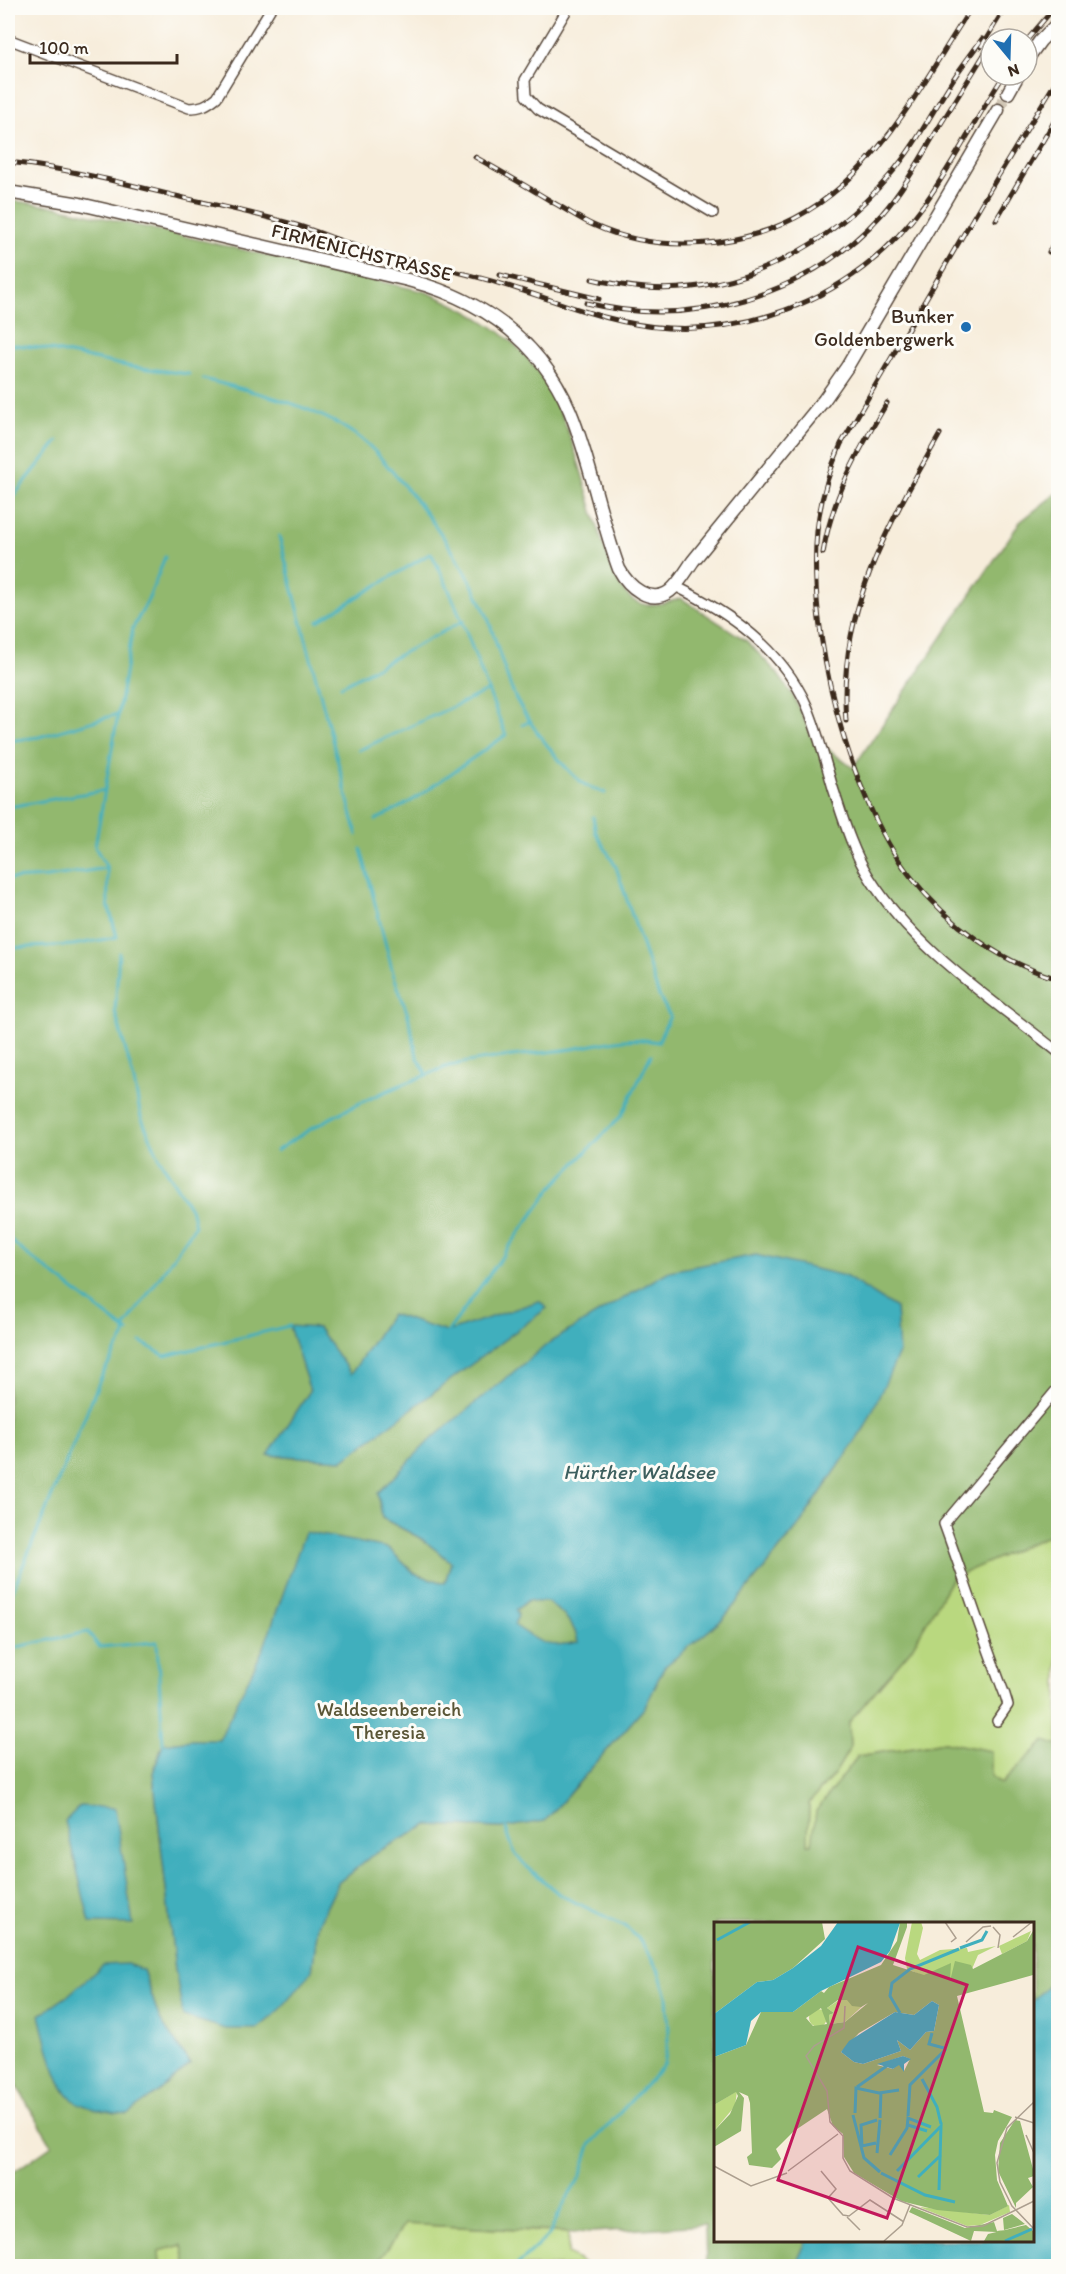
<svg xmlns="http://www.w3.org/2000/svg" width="1066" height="2274" viewBox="0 0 1066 2274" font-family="Itim,sans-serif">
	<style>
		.green { fill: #b9d87f; stroke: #7a814e; stroke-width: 1.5 }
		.forest { fill: #92b86e; stroke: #667146; stroke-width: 1.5; fill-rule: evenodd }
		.water { fill: #40afbd; stroke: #3e6c6e; stroke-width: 1.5; fill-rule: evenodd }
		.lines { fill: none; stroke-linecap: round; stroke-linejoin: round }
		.stream { stroke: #40afbd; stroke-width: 3 }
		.secondary-tunnel { stroke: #d1c6b5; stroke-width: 12; stroke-dasharray: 12 6; stroke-linecap: butt }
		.street-casing { stroke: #57473a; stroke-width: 12 }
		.secondary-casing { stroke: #57473a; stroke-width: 15 }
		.street { stroke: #fff; stroke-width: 9 }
		.secondary { stroke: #fff; stroke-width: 12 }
		.rail-casing { stroke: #3b2a1e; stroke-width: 5 }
		.rail { stroke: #fdfcf7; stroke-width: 3; stroke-dasharray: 9; stroke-linecap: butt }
		.poi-dot { fill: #1f6fb2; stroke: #fdfcf7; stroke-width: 2 }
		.labels { text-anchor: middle; stroke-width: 6; stroke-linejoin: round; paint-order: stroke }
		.street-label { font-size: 20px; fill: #3b2a1e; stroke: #fdfcf7 }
		.poi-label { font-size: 20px; fill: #3b2a1e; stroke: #fdfcf7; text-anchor: end }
		.park-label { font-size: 20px; fill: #5a5636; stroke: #fdfcf7 }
		.water-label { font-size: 21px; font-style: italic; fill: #3d5f5e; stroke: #fdfcf7 }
		.inset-river { fill: none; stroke: #40afbd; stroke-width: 3 }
		.inset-road { fill: none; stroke: #ac9f8f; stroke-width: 1.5 }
		.view { fill: #c2185b; fill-opacity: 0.15; stroke: #c2185b; stroke-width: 3 }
		.inset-edge { fill: none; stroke: #3b2a1e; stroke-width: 3 }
	</style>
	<rect width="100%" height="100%" fill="#fdfcf7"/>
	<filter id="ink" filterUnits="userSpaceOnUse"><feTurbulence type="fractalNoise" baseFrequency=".0167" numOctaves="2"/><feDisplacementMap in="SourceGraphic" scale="12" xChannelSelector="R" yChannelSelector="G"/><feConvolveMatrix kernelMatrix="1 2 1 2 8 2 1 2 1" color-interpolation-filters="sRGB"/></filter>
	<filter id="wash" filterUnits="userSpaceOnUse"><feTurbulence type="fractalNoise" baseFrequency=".008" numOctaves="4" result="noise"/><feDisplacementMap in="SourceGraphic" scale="24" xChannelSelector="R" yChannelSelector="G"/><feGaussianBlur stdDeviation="1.35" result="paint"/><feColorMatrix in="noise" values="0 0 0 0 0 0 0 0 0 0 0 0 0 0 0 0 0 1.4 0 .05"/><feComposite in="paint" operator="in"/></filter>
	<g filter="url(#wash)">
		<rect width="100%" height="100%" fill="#f7eddb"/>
		<path class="green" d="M1058 1531V1746L1045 1741 1001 1784 991 1776V1751L945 1742 858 1756 817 1811 812 1844 808 1845 809 1803 835 1773 850 1748 849 1722 911 1649 952 1578Z
			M404 2224 569 2233 568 2254 588 2266H375Z
			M182 2245 186 2266H160L159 2251Z"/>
		<path class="forest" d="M8 200 57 207 426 292C473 311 517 336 544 381 570 423 581 472 595 518 603 543 611 578 629 597 643 611 666 603 681 598L747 641 777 673 794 697 812 737 853 768 1020 522 1058 492V1531L952 1578 911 1649 849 1722 850 1748 835 1773 809 1803 808 1844H812L816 1811 858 1756 945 1742 991 1751V1776L1001 1784 1045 1741 1058 1746V1976L1032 2001V1923H715V2240H807L795 2266H706L705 2225 576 2233 405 2224 375 2266H186L182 2245 159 2251 160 2266H8V2176L52 2145 8 2071ZM539 1301 546 1308 343 1460 269 1455 310 1391 318 1328 351 1375 391 1314 447 1333ZM865 1427 797 1528 723 1619 664 1667 645 1707 546 1820 501 1828 428 1825 375 1853 338 1883 318 1925 312 1971 184 2016 175 1969 153 1773 163 1744 192 1740 219 1741 264 1647 388 1548 415 1574 445 1583 451 1562 422 1539 382 1518ZM143 1970 160 2020 190 2064 161 2090 127 2114 40 2015 66 1997Z
			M528 1600 537 1602H547C562 1613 575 1622 578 1642 543 1649 542 1644 513 1625L518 1616 516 1610Z"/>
		<path class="water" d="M756 1255 845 1276 896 1308 899 1353 865 1427 797 1528 723 1619 664 1667 645 1707 545 1821 501 1828 428 1825 375 1853 338 1883 318 1925 312 1971 279 2011 257 2029H226L183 2016 175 1969 153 1773 163 1744 192 1740H219L264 1647 305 1532 388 1548 415 1574 445 1583 451 1562 422 1539 382 1518 378 1493 430 1440 550 1342 669 1271ZM528 1600 537 1602H547C562 1613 575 1622 578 1642 544 1649 541 1643 514 1625L518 1616 516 1610Z
			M539 1301 547 1308 343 1460 268 1455 310 1391 289 1326 318 1328 351 1374 391 1314 447 1332Z
			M80 1806 115 1808 133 1924 90 1923 65 1821Z
			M127 1964 143 1970 160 2020 190 2064 161 2090 127 2114C110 2112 87 2110 72 2099 56 2087 45 2035 40 2015L66 1997 103 1965Z
			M1058 1976V2266H795L807 2240H1032V2001Z"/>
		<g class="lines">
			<path class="stream" d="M8 344 41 348 132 367 189 374
				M203 379C255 392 311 404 356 435 372 446 384 462 397 477 433 520 463 561 486 613 497 641 503 672 516 699 528 722 563 769 584 784 590 788 598 790 605 793
				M8 503 58 441
				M279 536 357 835
				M318 621 431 553C462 611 480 674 506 735L413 800 376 820
				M341 686 463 621
				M522 725 531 721
				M8 741 39 737 118 714
				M359 750 487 691
				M8 807 105 790
				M361 849 393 973 408 1015 417 1056 427 1075
				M8 879 47 877 107 868
				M8 948 73 945 117 937 108 904 107 868 95 847 133 628 149 598 165 557
				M276 1151C320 1121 369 1097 419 1078 429 1075 439 1069 449 1066 489 1056 531 1055 572 1049 601 1044 628 1035 658 1042L670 1016 659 996 616 867 596 833 593 817
				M8 1237 19 1248 128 1332
				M447 1333 553 1186 622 1115 651 1055
				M141 1342 165 1356 289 1326
				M8 1602 102 1375 125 1335V1327L195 1226 192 1212 161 1161 141 1117 134 1081 115 1011 119 953
				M12 1648 88 1632 99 1647 157 1642 163 1744
				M506 1828 514 1852 525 1865 560 1895 625 1926 638 1938 658 1969 667 1996 669 2033 664 2065 590 2145 580 2178 564 2203 549 2235 516 2266"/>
		</g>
	</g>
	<g filter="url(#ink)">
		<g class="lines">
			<path class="secondary-tunnel" d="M998 110 1008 93"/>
			<defs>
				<path id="street" d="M568 8 525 80 526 96 538 109 713 213
					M8 39 189 108C201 108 207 105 217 97L271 8
					M675 586C730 613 781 648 807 706 818 732 825 761 833 788 843 818 852 850 869 877 915 950 992 999 1058 1052
					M997 1721 1008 1705 1005 1695C983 1639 965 1581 944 1524L1058 1388"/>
				<path id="secondary" d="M1027 59 1040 41 1058 23
					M1008 93 1018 75
					M8 192 80 204 408 280C481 299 540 340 570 411 591 462 600 518 619 569 628 586 650 606 670 591 679 584 686 571 693 561L824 400 847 367 998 110"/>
			</defs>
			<use href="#street" class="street-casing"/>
			<use href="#secondary" class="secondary-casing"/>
			<use href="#street" class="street"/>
			<use href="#secondary" class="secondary"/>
			<defs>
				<path id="rail" d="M1027 40 1054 8
					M981 47 1005 8
					M1058 78 983 201 841 444C829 471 820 501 817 531 807 632 848 797 911 877 949 925 1000 962 1058 979
					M475 157C502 172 528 187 554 203 567 210 580 219 593 225 632 243 676 247 718 242 854 224 904 111 971 8
					M8 162C66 168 123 183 180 197 219 206 258 214 296 225 321 233 346 243 371 251 413 263 456 270 498 283 554 299 609 325 668 328 738 332 809 309 864 267 929 218 961 141 1004 75
					M996 220 1058 115
					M1049 252 1058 235
					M500 275 599 299
					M592 279C610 283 628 287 646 288 740 295 831 245 890 175 917 144 935 106 958 72 966 61 974 50 982 39
					M586 303C691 329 807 297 881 215 903 190 919 161 936 132 954 102 973 73 991 43
					M823 553C832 497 858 451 887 403
					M846 721C837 613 888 525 940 434"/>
			</defs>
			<use href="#rail" class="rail-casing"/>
			<use href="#rail" class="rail"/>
		</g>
	</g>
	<circle class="poi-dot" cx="966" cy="327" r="6"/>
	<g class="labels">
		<g class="street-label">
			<text transform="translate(362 252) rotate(14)" y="7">FIRMENICHSTRASSE</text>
		</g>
		<g class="poi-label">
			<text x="954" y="323">Bunker<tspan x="954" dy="23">Goldenbergwerk</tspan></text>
		</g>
		<g class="park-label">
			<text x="389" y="1716">Waldseenbereich<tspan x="389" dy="23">Theresia</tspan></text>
		</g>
		<g class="water-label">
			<text x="639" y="1479">Hürther Waldsee</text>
		</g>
	</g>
	<g transform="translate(714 1922)">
		<rect width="320" height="320" fill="#f7eddb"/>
		<path d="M198 0H207L209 6 203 32 206 38 226 28 253 26 254 30 282 24 264 33 258 47 236 59V42L210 54 193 47 191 36ZM317 9 313 19 288 32 285 24ZM125 78 133 77 155 78 131 100 116 102 115 93 120 91 113 86ZM95 96a9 9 0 1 1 18 0a9 9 0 1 1-18 0ZM23 169 21 184 0 209V183ZM295 283 296 290 266 303 253 304 210 287 206 285 276 293Z" fill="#b9d87f"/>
		<path d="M0 0H108L111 17 79 46 59 58 43 60 0 92ZM186 0H193V5L179 43 210 53 237 41 236 59 241 39 257 43 259 47 313 19 319 9V53L243 74 270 190 279 191 280 188 298 195 284 219 281 233 283 258 294 284 276 293 223 288 187 279 140 251 130 235 129 212 119 204 113 187 80 209 62 227 67 237 58 246 35 243 33 235 38 231 36 181 34 174 25 170 30 176 27 209 0 225V209L16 192 24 174 22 170 0 183V135L32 123 47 90H79L107 69 110 71 115 65 167 43 183 19ZM124 78H133L138 84 147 85 154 81 131 100 116 102 115 93 120 91 113 86ZM218 79 225 83 220 109 212 110 196 128 183 118 187 129 149 142 140 140 127 130 145 111 181 90 200 93ZM107 86 113 102 99 104 92 96ZM189 134 196 137 190 149 185 142 179 147 163 143ZM301 198 306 199 319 247 320 254 314 256 319 265 302 281V286L284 249 286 221ZM198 285 251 306 280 300 283 309 290 308 289 296 298 292 311 302 283 310 260 309 257 319 195 290ZM312 303 319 309V319H270L274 312Z" fill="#92b86e" fill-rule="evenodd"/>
		<path d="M124 0 186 1 176 29 167 40 107 69 79 90H47L37 99 32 123 0 135V92L43 60 59 58 79 46 107 24ZM218 79 225 83 220 109 212 110 196 128 183 118 187 129 149 142 140 140 127 130 135 119 181 90 200 93ZM189 134 197 137 190 142V150L185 143 179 147 163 142Z" fill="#40afbd"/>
		<path class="inset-river" d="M3 18 36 0M246 26 268 18 273 9M186 91 176 74 178 61 196 47 245 27M218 111 215 122 230 126M208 157 223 185 227 202M143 165 174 143M141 191 142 166 165 171 185 168M139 193 150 236 166 250M194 194 196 163 232 127M166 196 167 170M194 203 213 209M162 221 148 224 147 203 163 198M163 231 166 198M176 233 193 206 194 196 217 205M183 249 227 204 225 268M167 251 211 273 241 280M204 255 227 233M291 319 318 307"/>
		<path class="inset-road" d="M231 0 242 16 237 20M279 5 286 13 284 26M299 15 318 0M252 20 269 5 277 4M131 84 130 106 100 124 92 134 113 169 116 200 129 214V236L136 249 179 276 253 305 269 304 320 279M320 180 293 206 283 241 286 260 298 284 320 307M301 195 320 201M312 213 320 231M0 244 37 264 73 251M74 249 124 212M107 249 122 267 114 276 129 293 135 294 156 278 190 300M133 295 146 308M170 319 188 303 196 283"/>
		<path class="view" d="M144 25 253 63 173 296 64 258Z"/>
		<rect width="320" height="320" class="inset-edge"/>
	</g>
	<rect width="1066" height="2274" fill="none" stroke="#fdfcf7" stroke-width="30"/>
	<g transform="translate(1009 57) rotate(161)"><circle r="28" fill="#fdfcf7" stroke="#afa8a0" stroke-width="1.5"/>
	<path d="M0-4.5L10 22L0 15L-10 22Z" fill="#1f6fb2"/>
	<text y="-9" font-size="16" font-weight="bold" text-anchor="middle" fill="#3b2a1e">N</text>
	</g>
	<path d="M30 54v9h147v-9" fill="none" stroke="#3b2a1e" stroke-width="3"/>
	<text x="39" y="54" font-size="18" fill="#3b2a1e" stroke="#fdfcf7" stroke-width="4.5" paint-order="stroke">100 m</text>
</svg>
